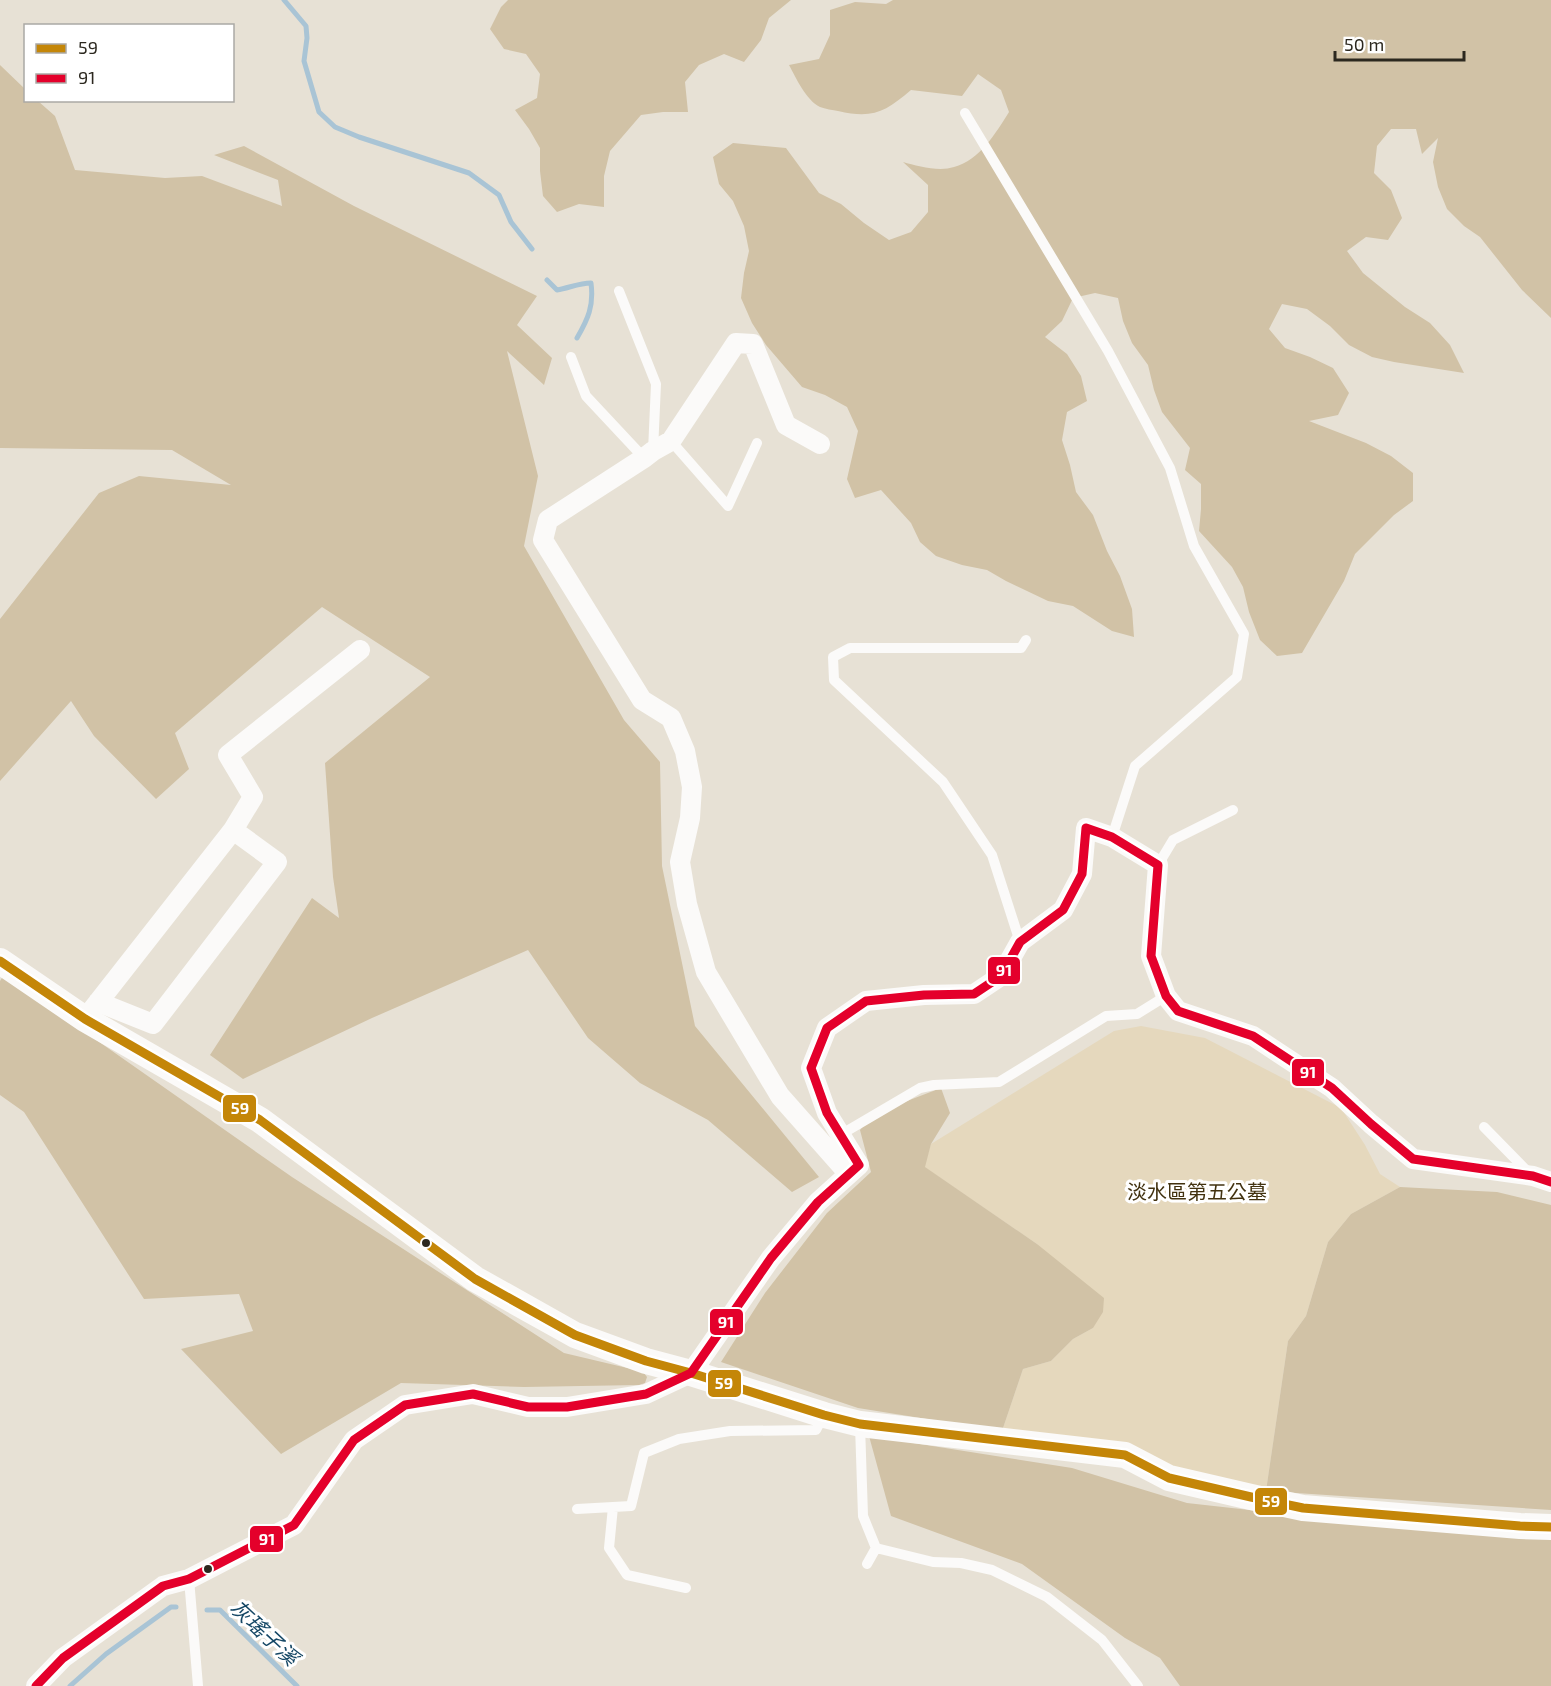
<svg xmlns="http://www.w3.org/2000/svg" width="1551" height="1686" viewBox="0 0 1551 1686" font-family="'Exo 2','Noto Sans TC',sans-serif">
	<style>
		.green { fill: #e5d8bd }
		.forest { fill: #d1c2a6 }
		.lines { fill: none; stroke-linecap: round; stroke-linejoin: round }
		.stream { stroke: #a9c4d5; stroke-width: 5 }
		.service { stroke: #fbfaf9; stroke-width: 10 }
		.minor { stroke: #fbfaf9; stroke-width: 20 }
		.tertiary { stroke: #fbfaf9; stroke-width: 26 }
		.bus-1-casing { stroke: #fff; stroke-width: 14 }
		.bus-2-casing { stroke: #fff; stroke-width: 14 }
		.bus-1 { stroke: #c48608; stroke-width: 9 }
		.bus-2 { stroke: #e4002b; stroke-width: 9 }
		.bus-dot { fill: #2c281f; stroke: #fff; stroke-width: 2 }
		.labels { text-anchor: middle; stroke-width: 6; stroke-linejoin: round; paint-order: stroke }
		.park-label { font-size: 20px; fill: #423210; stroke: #fff }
		.water-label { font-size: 21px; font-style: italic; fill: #154765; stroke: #fff }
		.line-badge { stroke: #fff; stroke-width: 2 }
		.badge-label { font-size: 16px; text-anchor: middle; font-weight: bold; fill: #fff }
	</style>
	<rect width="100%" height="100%" fill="#e7e1d5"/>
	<path class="green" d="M1141 1026 1205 1038 1341 1108 1365 1145 1380 1174 1400 1187 1351 1214 1328 1242 1306 1316 1288 1341 1266 1491 1002 1431 1023 1369 1051 1361 1073 1339 1093 1328 1037 1244 924 1167 931 1144 1114 1031Z"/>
	<path class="forest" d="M508 0H791L769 18 761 40 744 62 724 54 699 65 685 82 688 112H663L641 115 610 151 604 176V207L579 204 557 212 543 196 540 171V148L529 129 515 110 537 98 540 74 526 54 504 49 490 29 501 7Z
		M893 0H1551V318L1522 290 1480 237 1464 226 1447 209 1438 187 1433 162 1438 138 1422 154 1416 129H1391L1377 146 1374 173 1391 190 1402 218 1388 240 1366 237 1347 251 1363 273 1405 307 1430 323 1450 345 1464 373 1394 362 1372 357 1349 345 1330 326 1307 309 1282 304 1269 329 1285 348 1310 357 1333 368 1349 393 1338 415 1309 421 1366 443 1391 456 1413 473V501L1394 515 1355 554 1344 581 1302 653 1277 656 1260 640 1249 612 1243 587 1232 567 1199 531 1201 509V484L1185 470 1190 448 1162 412 1154 390 1148 365 1132 343 1123 321 1118 298 1095 293 1073 298 1062 321 1045 337 1067 354 1081 376 1087 401 1067 412 1062 440 1070 465 1076 492 1093 515 1107 551 1120 576 1132 609 1134 637 1112 631 1073 606 1048 601 1006 581 987 570 962 565 936 556 920 542 911 523 881 490 855 498 847 479 858 431 847 407 825 395 802 387 766 345 752 323 741 298 744 273 749 251 744 226 733 201 719 184 713 157 733 143 786 148 819 193 841 204 864 223 889 240 911 232 928 212V185L903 162C917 166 939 172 954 167 980 160 995 134 1009 112L1001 90 978 74 962 96 911 90C885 112 873 119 838 111 833 110 825 109 820 107 806 100 796 78 789 65L819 59 830 35V10L855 2 886 4Z
		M0 65 25 89 26 100 38 101 55 116 75 170 165 178 202 176 282 206 278 180 214 155 244 146 354 206 537 296 517 325 552 358 544 385 507 351 538 476 524 546 624 720 660 762 662 866 695 1026 819 1177 792 1192 708 1120 640 1083 588 1038 528 950 372 1018 243 1079 210 1055 312 898 339 918 333 877 325 763 430 677 322 607 175 733 189 769 156 799 94 736 71 701 0 781V619L99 493 139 476 231 485 172 450 0 448Z
		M3 976 35 997 292 1177 564 1353 640 1371 644 1373 647 1377 645 1383 639 1385 524 1387 401 1383 281 1454 181 1349 253 1331 239 1294 144 1299 24 1112 0 1095V981Z
		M941 1088 950 1113 931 1144 925 1167 1037 1244 1104 1298 1103 1312 1093 1328 1073 1339 1051 1361 1023 1369 1002 1431 858 1408 721 1362 765 1293 827 1213 871 1172 860 1130 873 1114Z
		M1400 1187 1497 1192 1551 1205V1510L1266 1491 1288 1341 1306 1316 1328 1242 1351 1214Z
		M869 1436 1072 1468 1187 1503 1408 1528 1551 1539V1686H1180L1160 1658 1125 1638 1022 1564 891 1516Z"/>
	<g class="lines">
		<path class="stream" d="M284 0 306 26 307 38 304 61 319 112 335 127 359 137 469 173 499 195 511 222 532 249
			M547 280 557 290C569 288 579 283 591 283 594 306 588 319 577 338
			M207 1610H220L297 1686
			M70 1686 106 1654 171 1607H176"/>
		<path class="service" d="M965 113 1108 351 1170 468 1194 546 1244 634 1237 677 1135 766 1112 837
			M619 291 656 384 653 451
			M571 357 586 396 644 458
			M671 441 728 506 757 443
			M1158 865 1173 840 1233 810
			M1020 942 992 855 943 782 834 680 833 657 850 648H1021L1026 640
			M1484 1127 1530 1174
			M840 1135 920 1088 934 1085 999 1082 1106 1016 1137 1014 1166 996
			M860 1425 863 1516 876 1548 933 1562 961 1563 992 1570 1047 1597 1102 1640 1138 1686
			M613 1507 609 1548 627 1575 686 1588
			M577 1509 631 1506 644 1453 679 1439 730 1431 816 1430 824 1415
			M867 1564 876 1548
			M189 1579 198 1686"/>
		<path class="minor" d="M820 444 786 425 753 344 736 343 671 441 653 451 644 458 548 520 543 540 642 700 671 718 685 751 692 787 690 818 680 862 687 904 706 972 780 1096 849 1174
			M98 1002 153 1024 277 862 233 830
			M85 1019 233 830 253 797 228 755 360 650
			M36 1686 63 1658 163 1586 189 1579 294 1525 354 1440 405 1405 473 1394 528 1407H567L646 1394 691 1373 771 1258 818 1202 859 1165 827 1113 811 1068 827 1028 866 1001 924 995 974 994 1001 976 1020 942 1063 910 1082 874 1086 828 1112 837 1158 865 1151 956 1166 996 1178 1011 1253 1036 1332 1088 1371 1124 1413 1159 1533 1176 1551 1182"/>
		<path class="tertiary" d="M0 961 85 1019 260 1120 475 1279 575 1335 646 1361 691 1373 824 1415 860 1424 1125 1455 1169 1478 1251 1497 1303 1508 1520 1526 1551 1527"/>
		<defs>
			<path id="bus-1" d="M0 961 85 1019 260 1120 475 1279 575 1335 646 1361 691 1373 824 1415 860 1424 1125 1455 1169 1478 1251 1497 1303 1508 1520 1526 1551 1527"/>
			<path id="bus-2" d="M36 1686 63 1658 163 1586 189 1579 294 1525 354 1440 405 1405 473 1394 528 1407H567L646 1394 691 1373 771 1258 818 1202 859 1165 827 1113 811 1068 827 1028 866 1001 924 995 974 994 1001 976 1020 942 1063 910 1082 874 1086 828 1112 837 1158 865 1151 956 1166 996 1178 1011 1253 1036 1332 1088 1371 1124 1413 1159 1533 1176 1551 1182"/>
		</defs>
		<use href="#bus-1" class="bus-1-casing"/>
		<use href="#bus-2" class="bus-2-casing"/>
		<use href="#bus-1" class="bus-1"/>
		<use href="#bus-2" class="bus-2"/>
	</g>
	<g class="bus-dot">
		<circle cx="426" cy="1243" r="5"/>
		<circle cx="208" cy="1569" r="5"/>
	</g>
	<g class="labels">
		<g class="park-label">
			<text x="1197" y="1199">淡水區第五公墓</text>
		</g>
		<g class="water-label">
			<text transform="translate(264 1633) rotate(43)" y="7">灰瑤子溪</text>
		</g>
	</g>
	<g class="line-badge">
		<rect x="987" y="956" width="34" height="29" rx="6" fill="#e4002b"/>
		<rect x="1291" y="1058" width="34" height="29" rx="6" fill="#e4002b"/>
		<rect x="222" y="1094" width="35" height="29" rx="6" fill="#c48608"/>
		<rect x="709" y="1308" width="35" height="28" rx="6" fill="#e4002b"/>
		<rect x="707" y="1369" width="35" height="29" rx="6" fill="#c48608"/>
		<rect x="1254" y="1487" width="34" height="29" rx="6" fill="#c48608"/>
		<rect x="249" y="1525" width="35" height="28" rx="6" fill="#e4002b"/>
	</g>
	<g class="badge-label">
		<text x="1004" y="976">91</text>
		<text x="1308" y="1078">91</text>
		<text x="240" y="1114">59</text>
		<text x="726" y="1328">91</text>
		<text x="724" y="1389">59</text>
		<text x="1271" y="1507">59</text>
		<text x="267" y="1545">91</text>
	</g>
	<rect x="24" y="24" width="210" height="78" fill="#ffffff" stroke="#aba9a5" stroke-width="1.5"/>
	<rect x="36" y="44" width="30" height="9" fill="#c48608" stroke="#aba9a5" stroke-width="1.5"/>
	<text x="78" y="54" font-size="18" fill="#2c281f">59</text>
	<rect x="36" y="74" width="30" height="9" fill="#e4002b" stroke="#aba9a5" stroke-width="1.5"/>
	<text x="78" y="84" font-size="18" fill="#2c281f">91</text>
	<path d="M1335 51v9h129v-9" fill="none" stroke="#2c281f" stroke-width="3"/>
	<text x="1344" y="51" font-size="18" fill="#2c281f" stroke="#ffffff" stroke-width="4.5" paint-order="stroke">50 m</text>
</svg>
